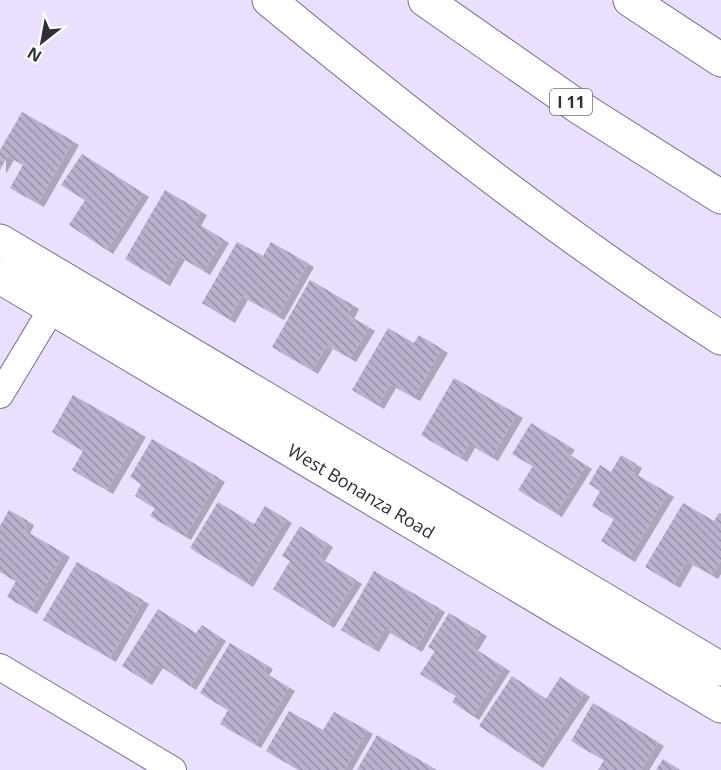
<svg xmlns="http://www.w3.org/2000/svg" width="721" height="770" viewBox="0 0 721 770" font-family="'Open Sans',sans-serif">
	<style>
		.building { fill: url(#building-back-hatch); filter: url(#shadow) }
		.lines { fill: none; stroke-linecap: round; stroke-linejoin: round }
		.street-casing { stroke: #776d88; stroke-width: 28 }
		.secondary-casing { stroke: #776d88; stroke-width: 35 }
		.highway-casing { stroke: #776d88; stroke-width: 35 }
		.street { stroke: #fff; stroke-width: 26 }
		.secondary { stroke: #fff; stroke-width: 33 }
		.highway { stroke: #fff; stroke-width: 33 }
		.labels { text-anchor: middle; stroke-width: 5; stroke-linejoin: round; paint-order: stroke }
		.shield { fill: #fff; stroke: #706d74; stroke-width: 1.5 }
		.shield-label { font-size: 16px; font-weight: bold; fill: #322e39 }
		.street-label { font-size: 18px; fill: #322e39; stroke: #fff }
	</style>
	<defs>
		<pattern id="building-back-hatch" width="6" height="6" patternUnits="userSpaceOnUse" patternTransform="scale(1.5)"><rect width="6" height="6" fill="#bab1ce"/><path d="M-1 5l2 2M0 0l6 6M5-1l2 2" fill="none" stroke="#9890a8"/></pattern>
		<filter id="shadow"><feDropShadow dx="6" dy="4" stdDeviation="0" flood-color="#0004"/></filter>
	</defs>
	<rect width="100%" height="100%" fill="#eae0fe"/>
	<path class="building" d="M22 112 73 141 38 203 10 188 23 165 8 156 0 170V150Z
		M82 154 143 193 107 250 69 225 85 200 61 185Z
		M165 190 201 211 195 222 223 239 204 271 179 256 164 282 125 259Z
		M237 242 263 256 271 242 308 263 278 316 242 296 229 319 202 303Z
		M310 280 353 305 348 315 369 327 350 358 327 345 312 370 272 347Z
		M388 328 414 343 419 335 442 349 414 397 390 384 378 405 352 390Z
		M454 378 517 414 492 457 469 444 461 458 421 435Z
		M73 395 140 433 107 490 72 470 83 451 52 432Z
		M531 423 569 446 565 452 586 465 556 513 518 490 533 466 512 454Z
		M152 439 219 478 185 536 150 516 155 508 135 496 141 484 130 477Z
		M621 455 636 464 632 472 668 493 629 558 601 541 614 519 592 506 600 491 589 484 600 465 611 472Z
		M218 502 254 524 265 506 286 519 247 583 190 548Z
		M683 503 714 521 719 513 721 514V560L712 575 687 561 674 584 645 567Z
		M9 510 28 521 24 530 64 553 31 610 7 597 16 581 0 572V526Z
		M300 526 327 543 319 557 356 580 328 624 273 589 290 561 282 556Z
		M77 562 143 600 110 658 43 620Z
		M374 571 439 608 416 648 384 629 373 648 341 630Z
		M158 609 196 633 202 625 220 637 190 686 157 664 146 681 122 666Z
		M449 613 481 632 472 647 504 667 473 716 452 702 456 696 420 674 435 651 428 647Z
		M230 643 267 665 263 672 289 687 255 744 220 724 228 710 200 693Z
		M512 676 546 699 560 677 584 693 537 764 479 726Z
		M593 703 658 742 641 770H598L604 760 571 741Z
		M289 711 323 730 334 712 367 730 344 770H299L266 751Z
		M377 735 437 770H357Z
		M663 759 680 770H656Z"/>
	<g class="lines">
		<defs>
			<path id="street" d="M0 395 62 292
				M0 667 173 770"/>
			<g id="secondary">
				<path d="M0 241 721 669"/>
				<path id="s1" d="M0 277 721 706"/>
			</g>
			<path id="highway" d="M269 0C414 119 562 236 721 338
				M425 0 577 106 721 197
				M630 0 721 60"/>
		</defs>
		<use href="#street" class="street-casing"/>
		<use href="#secondary" class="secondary-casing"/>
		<use href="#highway" class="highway-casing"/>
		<use href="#street" class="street"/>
		<use href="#secondary" class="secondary"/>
		<use href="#highway" class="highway"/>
	</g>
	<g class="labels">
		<rect class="shield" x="550" y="89" width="42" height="26" rx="4.5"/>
		<g class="shield-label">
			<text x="571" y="108">I 11</text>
		</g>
		<g class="street-label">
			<text dy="6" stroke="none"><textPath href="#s1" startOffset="420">West Bonanza Road</textPath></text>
		</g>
	</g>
	<g transform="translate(42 42) rotate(211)" stroke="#ffffff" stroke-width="4.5" paint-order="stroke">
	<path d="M0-4.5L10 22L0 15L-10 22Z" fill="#322e39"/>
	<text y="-9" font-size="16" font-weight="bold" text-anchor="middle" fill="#322e39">N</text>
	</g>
</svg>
